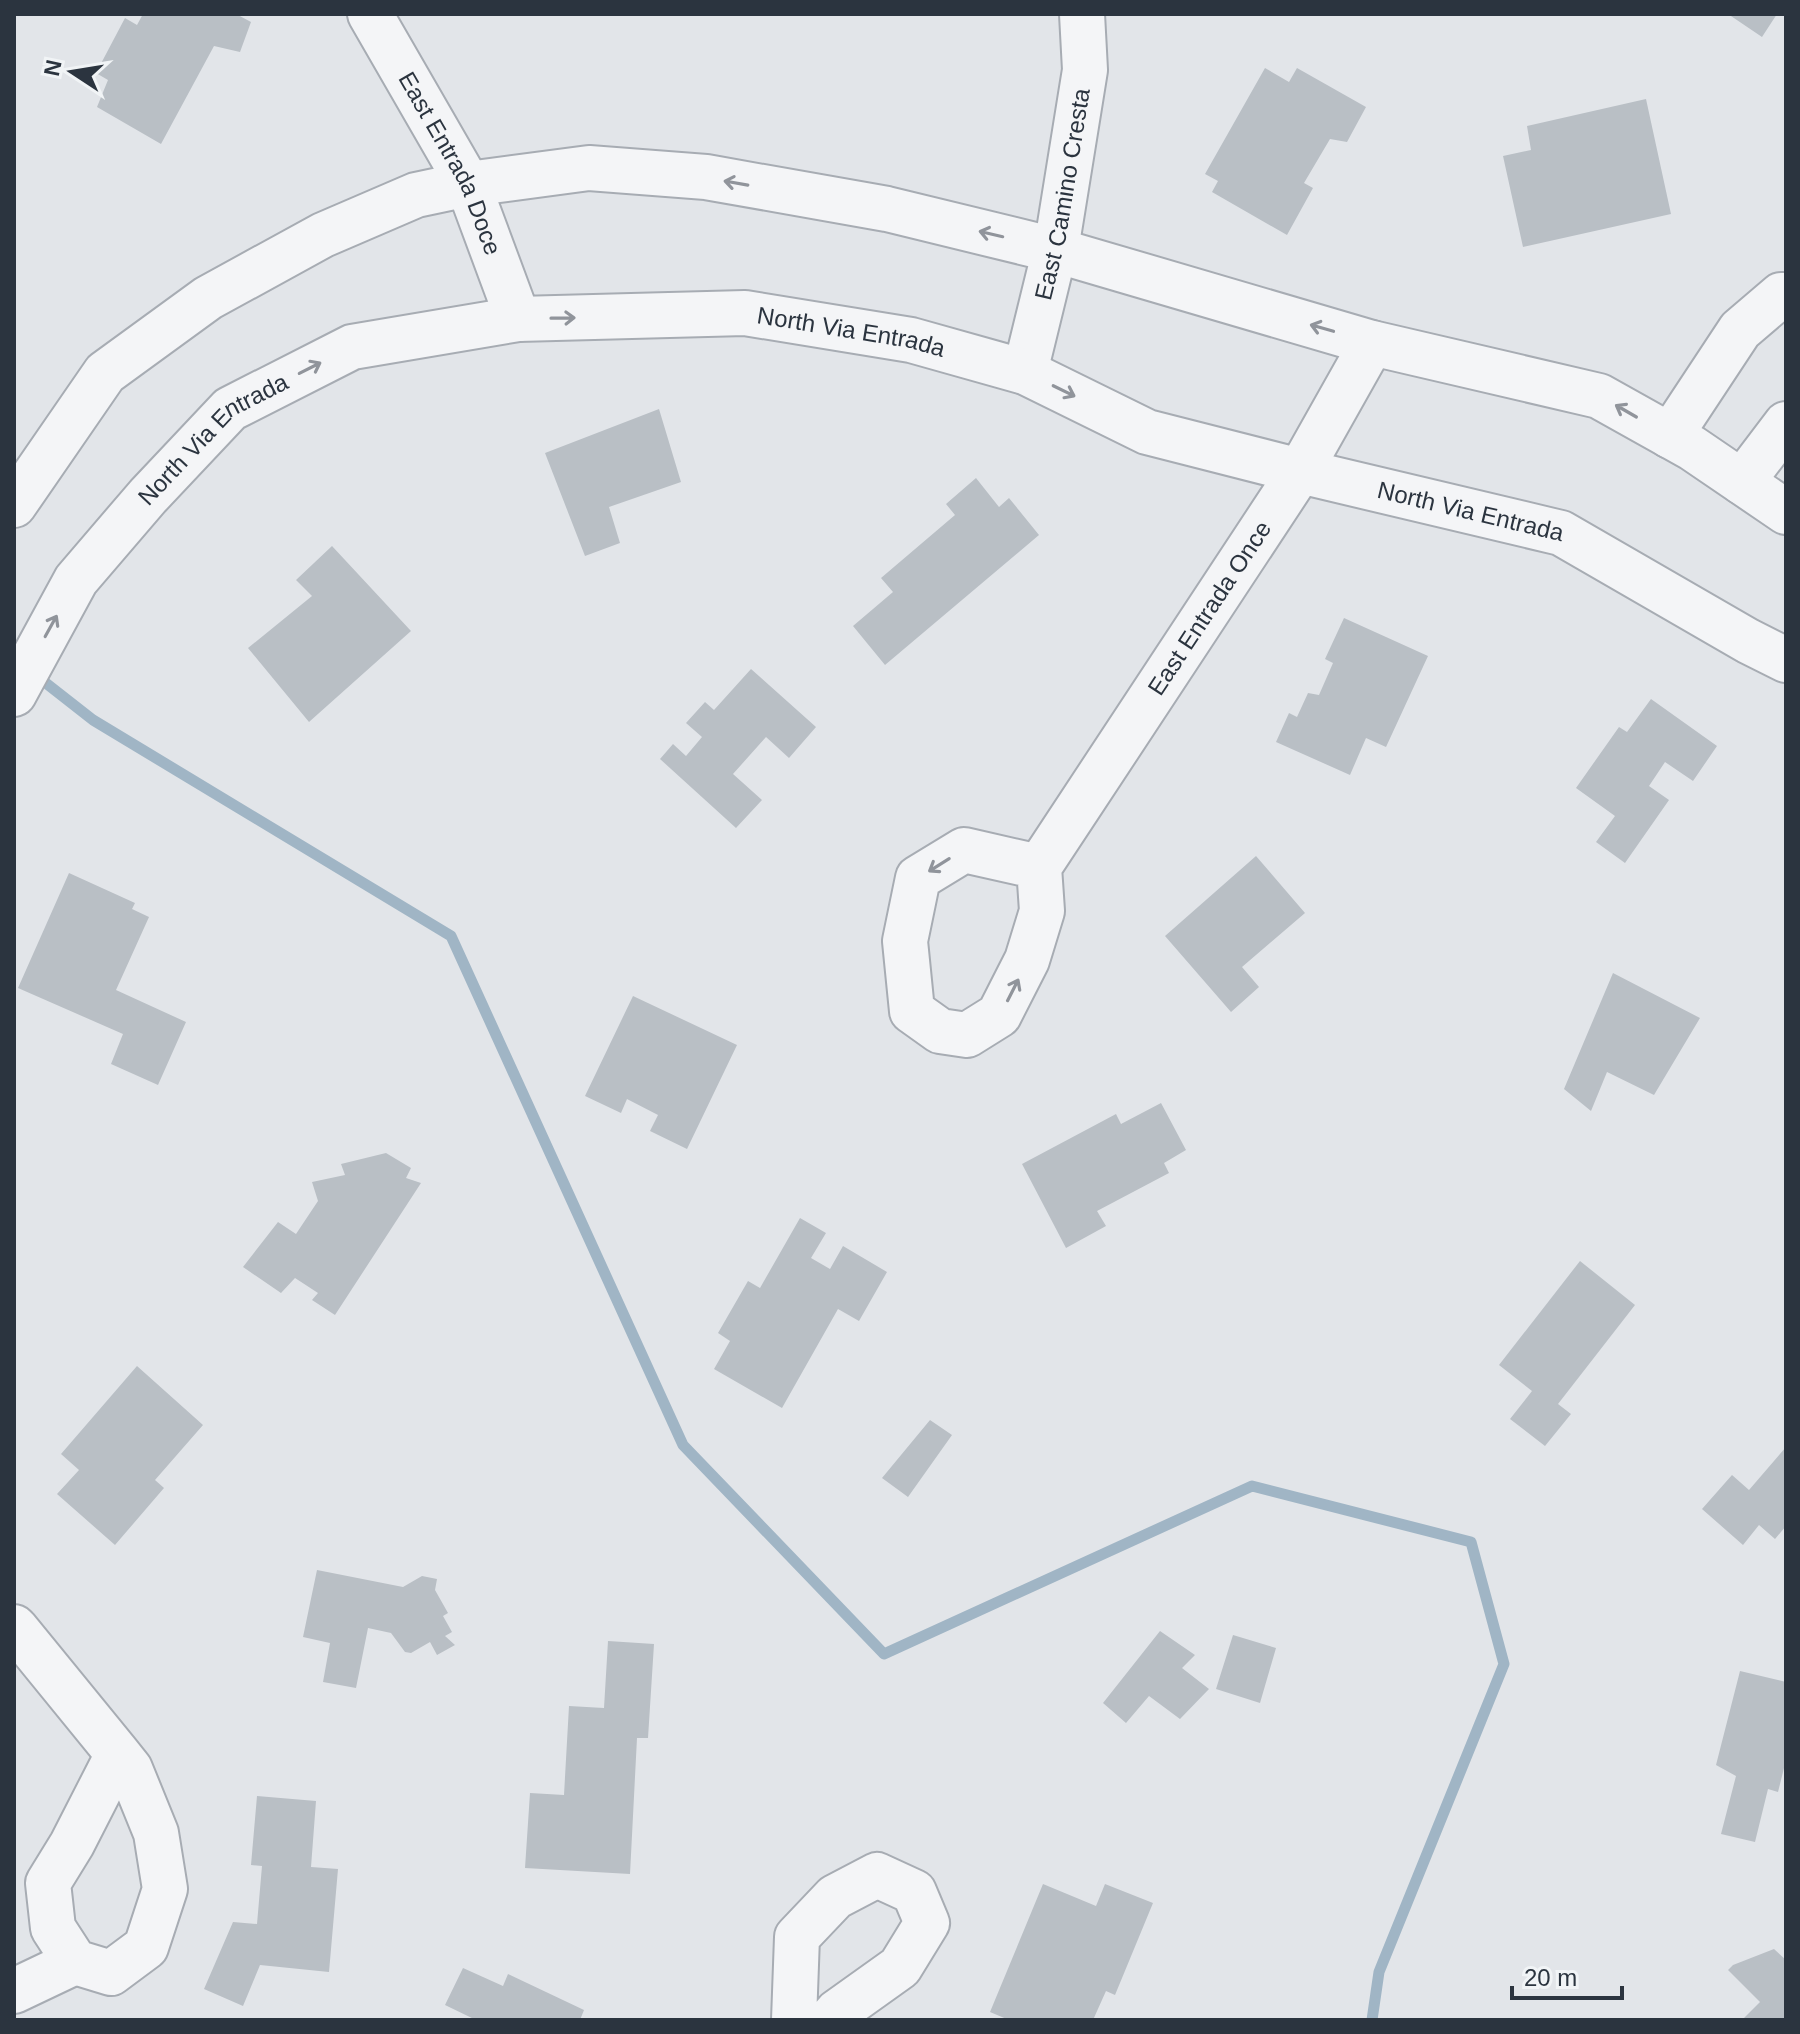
<svg xmlns="http://www.w3.org/2000/svg" width="1800" height="2034" viewBox="0 0 1800 2034" font-family="Arial,sans-serif">
	<style>
		.lines { fill: none; stroke-linecap: round; stroke-linejoin: round }
		.stream { stroke: #a0b5c5; stroke-width: 11 }
		.building { fill: #b9bfc5 }
		.minor-casing { stroke: #a7acb3; stroke-width: 48 }
		.minor { stroke: #f4f5f7; stroke-width: 44 }
		.oneway { stroke: #90949b }
		.labels { text-anchor: middle; stroke-width: 8; stroke-linejoin: round; paint-order: stroke }
		.street-label { font-size: 24px; fill: #2b343f; stroke: #f1f4f6 }
	</style>
	<rect width="100%" height="100%" fill="#e2e5e9"/>
	<g class="lines">
		<path class="stream" d="M33 673 93 720 451 936 683 1445 884 1654 1252 1486 1471 1542 1504 1664 1379 1972 1372 2020"/>
	</g>
	<path class="building" d="M143 14H236L251 22 240 52 214 46 161 144 97 107 108 80 96 73 125 18 137 25Z
		M1728 14H1777L1762 37Z
		M1265 68 1289 82 1297 68 1366 107 1347 142 1330 139 1304 183 1313 188 1287 235 1212 192 1218 181 1205 174Z
		M1646 99 1671 214 1523 247 1503 156 1531 150 1527 126Z
		M659 409 681 482 609 507 620 543 585 556 545 453Z
		M976 478 999 507 1009 498 1039 535 885 665 853 626 893 592 881 578 955 515 946 504Z
		M332 546 411 631 309 722 248 648 312 596 296 580Z
		M1344 618 1428 656 1386 747 1366 738 1350 775 1276 742 1289 713 1297 717 1308 693 1319 695 1333 663 1325 659Z
		M751 669 816 727 789 758 766 737 733 774 762 800 736 828 660 759 673 744 686 756 702 737 686 723 705 702 714 710Z
		M1651 699 1717 746 1693 781 1665 762 1649 786 1669 800 1625 863 1596 842 1615 816 1576 788 1619 727 1627 732Z
		M1256 856 1305 913 1242 967 1259 987 1231 1012 1165 936Z
		M69 873 135 903 132 909 149 917 116 990 186 1022 158 1085 111 1064 123 1034 18 988Z
		M1613 973 1700 1018 1654 1095 1607 1072 1591 1111 1564 1089Z
		M633 996 737 1045 687 1149 650 1131 658 1115 627 1099 621 1113 585 1096Z
		M1161 1103 1186 1150 1164 1163 1169 1173 1097 1211 1106 1226 1066 1248 1022 1164 1116 1114 1121 1124Z
		M386 1153 411 1168 406 1178 421 1183 335 1315 312 1300 318 1293 295 1278 281 1293 243 1267 278 1222 296 1234 318 1201 312 1182 345 1175 341 1164Z
		M800 1218 826 1233 811 1258 830 1269 843 1246 887 1272 859 1321 838 1309 782 1408 714 1369 730 1341 718 1333 748 1281 760 1288Z
		M1580 1261 1635 1305 1558 1404 1571 1414 1545 1446 1510 1419 1532 1391 1499 1365Z
		M137 1366 203 1425 155 1480 164 1488 115 1545 57 1494 79 1470 61 1454Z
		M930 1420 952 1435 908 1497 882 1478Z
		M1786 1447V1526L1775 1539 1759 1525 1743 1545 1702 1509 1732 1475 1749 1490Z
		M317 1570 403 1587 422 1576 437 1579 435 1590 448 1613 443 1616 452 1632 445 1636 455 1645 437 1655 430 1642 411 1653 405 1652 391 1633 368 1628 356 1688 323 1682 330 1643 303 1637Z
		M1160 1631 1195 1655 1182 1668 1209 1689 1180 1719 1149 1696 1126 1723 1103 1703Z
		M1233 1635 1276 1648 1260 1703 1216 1689Z
		M608 1641 654 1644 648 1738H637L630 1874 525 1868 530 1793 564 1795 569 1706 604 1708Z
		M1740 1671 1786 1682V1760L1778 1792 1768 1789 1755 1842 1721 1834 1736 1776 1716 1765Z
		M257 1796 316 1801 311 1867 338 1869 329 1972 260 1965 243 2006 204 1989 233 1922 257 1924 262 1866 251 1865Z
		M1043 1884 1096 1906 1105 1884 1153 1903 1115 1995 1106 1991 1093 2020H1009L990 2012Z
		M1774 1949 1786 1960V2020H1742L1760 2002 1728 1970 1733 1965Z
		M463 1968 503 1986 508 1974 584 2010 580 2020H476L445 2005Z"/>
	<g class="lines">
		<defs>
			<g id="minor">
				<path id="s1" d="M370 14 468 184 518 319"/>
				<path id="s2" d="M1025 372 1058 237 1085 70 1082 14"/>
				<path d="M1670 436 1740 330 1781 295H1786"/>
				<path d="M1742 482 1786 424"/>
				<path d="M14 505 105 373 208 298 323 235 416 195 468 184 589 168 706 177 887 209 1055 250 1372 343 1599 396 1692 448 1786 512"/>
				<path id="s3" d="M14 694 76 580 148 496 230 409 352 347 518 319 745 313 911 340 1025 372 1147 432 1300 471 1561 533 1748 641 1786 660"/>
				<path id="s4" d="M1039 867 964 850 918 878 905 941 912 1011 940 1031 967 1035 999 1015 1027 960 1042 911 1039 867 1300 471 1372 343"/>
				<path d="M14 1627 16 1629 118 1754 130 1769 156 1833 165 1889 146 1947 111 1973 75 1962 53 1928 48 1883 72 1844 118 1754"/>
				<path d="M14 1991 75 1962"/>
				<path d="M794 2020 797 1937 835 1897 877 1875 914 1892 927 1923 900 1967 837 2012 830 2020"/>
			</g>
		</defs>
		<use href="#minor" class="minor-casing"/>
		<use href="#minor" class="minor"/>
	</g>
	<defs><path id="oneway-shaft" d="M-6 0H5M1.5-3L5.5 0L1.5 3" fill="none" stroke-width="1.6" stroke-linecap="round" stroke-linejoin="round" transform="scale(2)"/></defs>
	<g class="oneway">
		<use href="#oneway-shaft" transform="translate(736 183) rotate(-170)"/>
		<use href="#oneway-shaft" transform="translate(991 234) rotate(-167)"/>
		<use href="#oneway-shaft" transform="translate(563 318) rotate(-1)"/>
		<use href="#oneway-shaft" transform="translate(1322 328) rotate(-164)"/>
		<use href="#oneway-shaft" transform="translate(310 368) rotate(-27)"/>
		<use href="#oneway-shaft" transform="translate(1064 391) rotate(26)"/>
		<use href="#oneway-shaft" transform="translate(1626 411) rotate(-150)"/>
		<use href="#oneway-shaft" transform="translate(51 626) rotate(-61)"/>
		<use href="#oneway-shaft" transform="translate(939 865) rotate(148)"/>
		<use href="#oneway-shaft" transform="translate(1013 990) rotate(-63)"/>
	</g>
	<g class="labels">
		<g class="street-label">
			<text dy="8" stroke="none"><textPath href="#s1" startOffset="170">East Entrada Doce</textPath></text>
			<text dy="8" stroke="none"><textPath href="#s2" startOffset="182">East Camino Cresta</textPath></text>
			<text dy="8" stroke="none"><textPath href="#s3" startOffset="1000">North Via Entrada</textPath></text>
			<text dy="8" stroke="none"><textPath href="#s3" startOffset="328">North Via Entrada</textPath></text>
			<text dy="8" stroke="none"><textPath href="#s3" startOffset="1648">North Via Entrada</textPath></text>
			<text dy="8" stroke="none"><textPath href="#s4" startOffset="832">East Entrada Once</textPath></text>
		</g>
	</g>
	<rect width="1800" height="2034" fill="none" stroke="#2b343f" stroke-width="32"/>
	<g transform="translate(72 72) rotate(282)" stroke="#f1f4f6" stroke-width="6" paint-order="stroke">
	<path d="M0-6L14 30L0 20L-14 30Z" fill="#2b343f"/>
	<text y="-12" font-size="22" font-weight="bold" text-anchor="middle" fill="#2b343f">N</text>
	</g>
	<path d="M1512 1986v12h110v-12" fill="none" stroke="#2b343f" stroke-width="4"/>
	<text x="1524" y="1986" font-size="24" fill="#2b343f" stroke="#f1f4f6" stroke-width="6" paint-order="stroke">20 m</text>
</svg>
